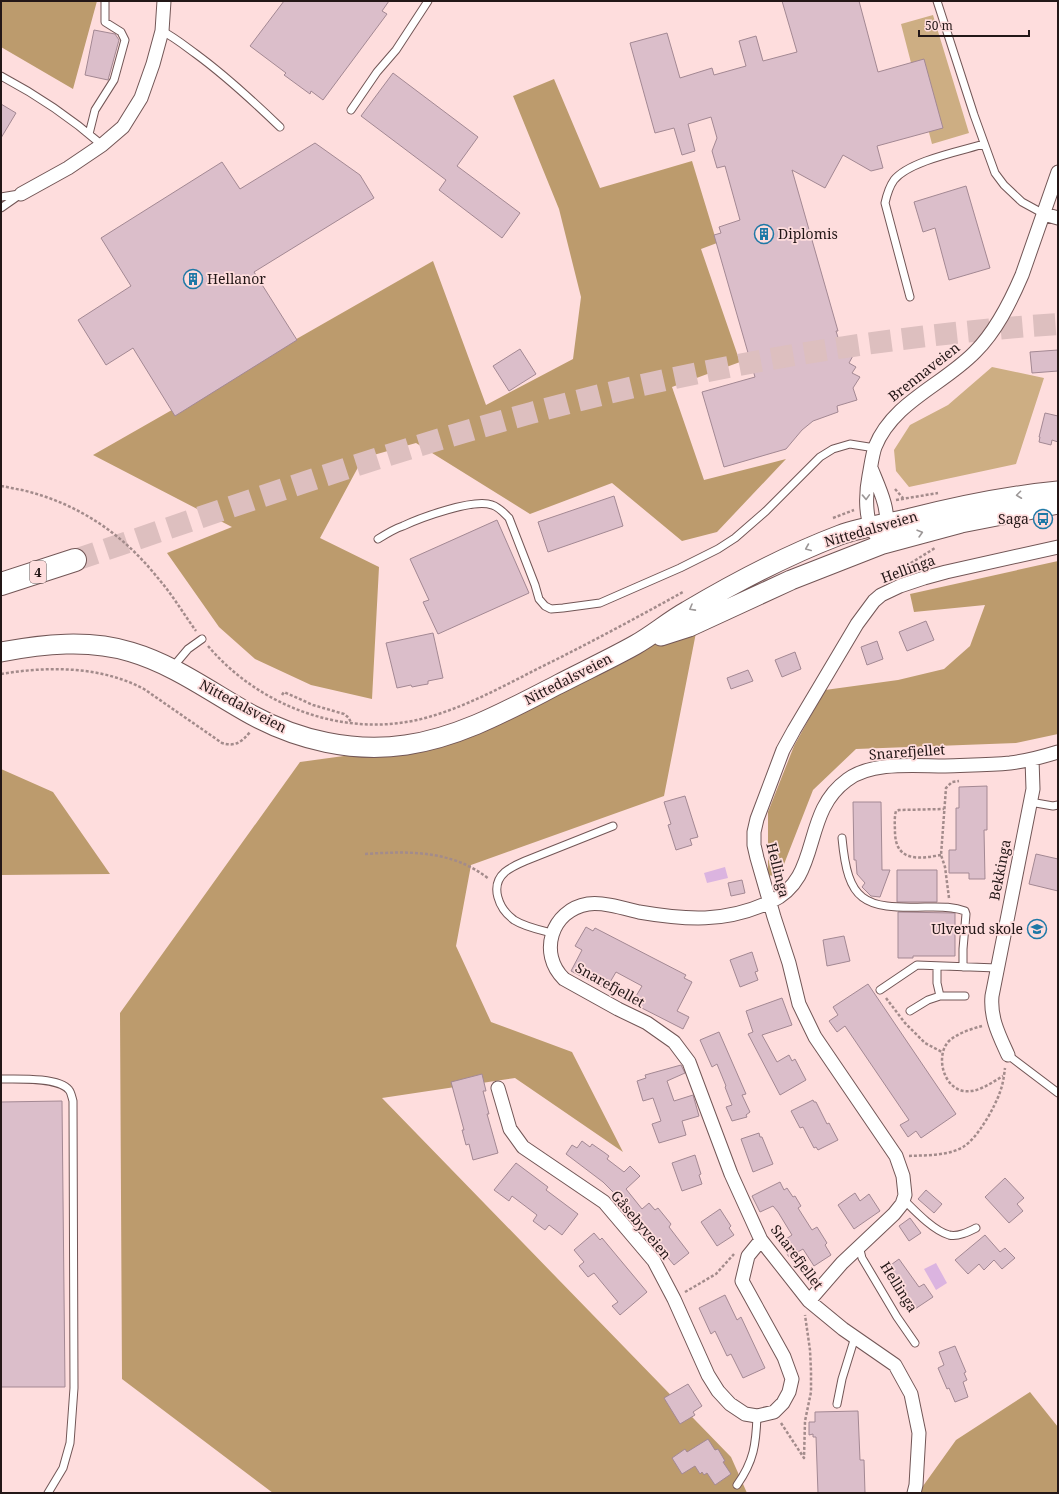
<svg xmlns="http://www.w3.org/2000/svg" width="1059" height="1494" viewBox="0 0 1059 1494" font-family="'Noto Serif',serif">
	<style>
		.green { fill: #cdae83 }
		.forest { fill: #bc9b6d }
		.water { fill: #dbb4e0 }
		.building { fill: #dbbeca; stroke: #a38893 }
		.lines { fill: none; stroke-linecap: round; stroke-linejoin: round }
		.highway-tunnel { stroke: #ddbfbf; stroke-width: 22; stroke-dasharray: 22 11; stroke-linecap: butt }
		.lane-casing { stroke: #725656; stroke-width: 9 }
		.street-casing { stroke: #725656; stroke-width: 15 }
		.secondary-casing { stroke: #725656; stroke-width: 21 }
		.highway-casing { stroke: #725656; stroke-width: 24 }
		.path { stroke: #a38b8b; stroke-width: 2.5; stroke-dasharray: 3 2; stroke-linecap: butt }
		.lane { stroke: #fff; stroke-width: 7 }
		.street { stroke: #fff; stroke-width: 13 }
		.secondary { stroke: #fff; stroke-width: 19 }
		.highway { stroke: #fff; stroke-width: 22 }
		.oneway { stroke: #9c9797 }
		.labels { text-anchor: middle; stroke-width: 3.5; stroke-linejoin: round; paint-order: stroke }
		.shield { fill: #fedddd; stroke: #655252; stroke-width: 1 }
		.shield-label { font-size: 13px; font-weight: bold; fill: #231717 }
		.poi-label { font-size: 14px; fill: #231717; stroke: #fedddd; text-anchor: start }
		.street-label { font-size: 14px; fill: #231717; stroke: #fedddd }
	</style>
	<rect width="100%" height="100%" fill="#fedddd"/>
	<path class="green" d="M933 15 969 133 932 144 901 24Z
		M992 367 1044 378 1016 464 909 487 896 471 894 450 910 425 948 405Z"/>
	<path class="forest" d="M1 1H97L73 89 1 47Z
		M554 79 600 188 692 161 717 243 701 249 740 362 672 387 704 480 786 459 717 532 682 541 612 483 530 514 416 443 363 458 320 538 379 567 372 699 311 685 255 659 219 627 167 553 232 527 93 455 433 261 486 405 573 359 581 297 559 209 513 96Z
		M1058 561V734L1016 743 856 749 813 790 779 877 768 875V812L794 746 825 690 898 680 944 669 970 646 985 605 914 612 910 594Z
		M702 602 664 796 471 865 456 946 491 1022 572 1052 623 1152 515 1078 382 1098 731 1457 747 1493H273L122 1379 120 1013 300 762 373 752 462 730Z
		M1 769 53 792 110 874 1 875Z
		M1030 1392 1058 1427V1493H918L956 1440Z"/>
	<path class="water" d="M725 867 728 878 707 883 704 873Z
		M936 1263 947 1283 936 1290 924 1269Z"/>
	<path class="building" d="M284 1H389L382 11 387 14 323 100 311 91 310 94 284 75 286 73 250 46Z
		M782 1H859L878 72 924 59 943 128 877 146 883 168 871 171 843 155 825 188 792 170 838 331H836L843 354 855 352 849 363 856 367 852 373 860 377 853 388 857 400 837 406 838 412 813 421 802 430 786 449 724 467 702 392 755 377 714 235 721 233 719 227 740 220 725 166 717 168 712 151 717 138 711 117 688 124 695 151 682 155 674 128 655 133 630 43 667 33 680 78 712 68 714 75 746 66 739 41 756 36 763 61 797 52Z
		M94 30 115 34 119 40 108 80 85 75Z
		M393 73 478 137 457 166 520 213 502 238 439 190 446 180 361 116Z
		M1 104 16 113 1 138Z
		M315 143 360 175 374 198 254 272 297 340 175 416 133 348 106 365 78 320 131 286 101 238 222 162 240 189Z
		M966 186 990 268 949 280 935 228 923 232 914 202Z
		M520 349 536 374 509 391 493 366Z
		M1058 350V371L1032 373 1030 352Z
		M1045 413 1058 416V442L1052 440 1051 445 1039 442 1040 437H1039Z
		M614 496 623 526 548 552 538 522Z
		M497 520 529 593 438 634 423 602 429 600 410 559Z
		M926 621 934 640 907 651 899 632Z
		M433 633 443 678 428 681V684L422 685 412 687 411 685 397 688 386 643Z
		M877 641 883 659 867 665 861 647Z
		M795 652 801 669 782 677 775 660Z
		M748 670 753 681 731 689 727 678Z
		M987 786V830H984L985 879H969V873H949V850H956V808H959V787Z
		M685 796 698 837 690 839 692 845 676 850 668 825 671 824 664 802Z
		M853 802H881L882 870H890L880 897 871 896 862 887 865 883 857 874 856 860H854Z
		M1036 854 1058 859V891L1029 884Z
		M897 870H937V902H897Z
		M742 880 745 893 731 896 728 883Z
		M898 912 955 913V956H913V958H898Z
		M586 927 593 931 595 928 686 975 684 978 692 982 677 1011 689 1017 683 1029 632 1003 642 986 616 972 606 989 571 971 582 950 575 946Z
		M844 936 850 961 827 966 823 940Z
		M752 952 758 971 755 972 758 980 740 987 730 960Z
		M868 984 956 1114 921 1138 916 1131 908 1137 900 1125 909 1120 845 1026 837 1032 829 1021 838 1015 833 1007Z
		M782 998 792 1025 762 1035 777 1062 789 1055 792 1061 795 1059 806 1080 780 1095 748 1034 753 1032 746 1011Z
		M719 1032 746 1094 742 1095 750 1112 746 1115 747 1117 732 1121 726 1107 732 1105 725 1087 726 1086 717 1064 712 1067 700 1040Z
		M681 1065 685 1073 667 1081 674 1101 693 1095 699 1116 682 1121 686 1135 659 1143 652 1124 661 1121 653 1098 643 1101 637 1081 646 1078 645 1075Z
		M482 1074 486 1091H483L489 1114H487L498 1153 473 1160 469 1144 466 1145 462 1130H464L451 1082Z
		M813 1100 814 1102H816L827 1124 829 1123 838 1140 818 1150 816 1147 814 1148 803 1127 800 1128 791 1111Z
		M62 1101 65 1387H1V1102Z
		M759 1133 760 1137H762L773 1164 753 1172 741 1139Z
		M582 1141 590 1147 592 1144 605 1153 609 1156 607 1159 624 1172 630 1166 640 1176 626 1189 642 1209 649 1203 655 1210 658 1208 671 1224 669 1227 689 1253 674 1265 630 1212 631 1210 603 1182 566 1154 572 1145 577 1148Z
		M695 1155 701 1174 699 1175 702 1184 682 1191 672 1163Z
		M516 1163 548 1187 546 1190 578 1214 562 1235 549 1225 545 1230 533 1221 537 1215 512 1196 509 1201 494 1190Z
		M1005 1178 1024 1198 1017 1204 1023 1211 1009 1223 985 1197Z
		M780 1182 784 1190 787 1188 793 1197 795 1196 801 1206 798 1208 812 1230 817 1227 827 1243 825 1245 831 1255 814 1266 803 1249 789 1257 780 1243 792 1235 778 1212 773 1206 760 1212 752 1196Z
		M926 1190 942 1204 934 1213 918 1199Z
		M855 1193 860 1201 869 1194 880 1211 854 1229 838 1205Z
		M720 1209 731 1226 729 1228 734 1235 717 1246 701 1222Z
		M910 1218 921 1233 909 1241 899 1226Z
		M594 1233 600 1240 602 1238 647 1292 620 1315 612 1306 618 1302 594 1273 588 1277 579 1266 584 1262 574 1250Z
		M985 1235 1000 1252 1005 1248 1015 1258 1002 1269 994 1260 984 1270 979 1264 968 1274 955 1260Z
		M899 1259 919 1287 924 1284 933 1297 912 1311 890 1275 892 1273 888 1267Z
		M725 1295 737 1320 741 1317 765 1368 743 1378 731 1354 727 1356 715 1331 711 1334 699 1308Z
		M955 1346 966 1372 964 1373 967 1380 963 1382 968 1397 955 1402 949 1388 947 1389 938 1368 944 1365 939 1352Z
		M688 1384 702 1406 693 1412 695 1415 680 1424 664 1398Z
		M858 1411 860 1460H864L865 1493H818L816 1437H813V1434L809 1435V1422H815V1412Z
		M708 1439 715 1450 718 1449 725 1461 723 1462 731 1474 715 1485 707 1473 704 1475 702 1472 700 1474 695 1466 682 1474 672 1458 685 1449 687 1452Z"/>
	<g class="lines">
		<path class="highway-tunnel" d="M75 560C226 509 377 455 531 413 703 366 880 336 1058 324"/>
		<defs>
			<path id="lane" d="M937 1 974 115 995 173 1004 185 1022 202 1044 214
				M162 31C174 37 185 46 196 54 226 76 253 101 280 127
				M1 76C37 95 71 118 102 145
				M351 110 377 72 396 50 428 1
				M89 134 95 110 114 80 125 40 121 32 105 22V1
				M1 197 19 194
				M1 208 21 194
				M910 297 885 203C887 194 889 187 894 180 909 161 961 151 984 144
				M378 539C386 534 394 529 403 526 420 518 474 498 492 505 499 507 504 513 509 518L535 585 539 599 545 606 551 609 563 608 600 603 680 568 718 549 735 538 766 511 820 457 833 449 850 444 875 448
				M172 668 188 649 202 639
				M1030 802 1053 806 1058 805
				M842 838C848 902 863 909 925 907 938 907 952 906 965 911L966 914 963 949V967
				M552 933C540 930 525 927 514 920 499 909 489 886 505 872 511 867 518 864 525 861L613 826
				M937 966V983L940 996
				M880 990 917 965 997 968
				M910 1011 928 1000 940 996H965
				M1008 1055 1058 1093
				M1 1079C17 1079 59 1077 69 1090 71 1092 72 1098 73 1101L74 1388 70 1443 63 1468 48 1493
				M904 1200C915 1211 934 1231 949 1235 958 1237 968 1232 976 1228
				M859 1246 862 1258 897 1317 915 1343
				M837 1404 842 1379 855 1337
				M737 1485C754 1461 756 1444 757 1416"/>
			<path id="street" d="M21 194 68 168 102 145 123 127 141 98 153 64 162 31 164 1
				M1044 214 1058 218
				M871 468C879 488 890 509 886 531
				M883 544C879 539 873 533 871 527 865 513 866 491 869 476 871 466 872 456 875 447 893 402 943 385 975 352 996 331 1010 303 1022 275L1058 172
				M1008 1055C999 1035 990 1018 992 996L1033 789 1032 759
				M498 1088 510 1129 523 1147 604 1202 654 1261 674 1299 708 1375 718 1391 730 1404 745 1414 757 1416 774 1412 783 1403 789 1392 792 1379 784 1357 742 1281 748 1256 761 1240
				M809 1301 842 1263 894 1214 902 1204 905 1195 903 1176 896 1156 815 1037 799 1004 789 963 774 917 757 858 754 845V832L757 819 783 750 794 730 857 624 874 601 881 595 900 586 924 578 946 572 1058 547
				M914 1493 916 1485 919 1433 911 1394 895 1365 843 1329 809 1301 761 1240 731 1174 689 1062 674 1042 647 1023 618 1009 564 979C538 954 551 910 588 904 604 902 623 908 639 912 686 920 725 923 770 902 823 878 800 814 847 780 872 761 915 766 945 766 967 765 989 765 1010 763 1027 761 1042 757 1058 752"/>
			<path id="secondary" d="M661 636 689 627 791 580 883 544 961 523 1058 504
				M1 652C43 644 89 639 131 652 175 665 212 693 252 715 298 740 353 753 406 745 461 737 510 709 559 684 584 671 610 659 635 645 653 635 669 621 687 611 736 582 787 555 840 535 862 527 885 524 907 519 958 506 1005 496 1058 491"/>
			<path id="highway" d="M1 584 75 560"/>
		</defs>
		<use href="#lane" class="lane-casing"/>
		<use href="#street" class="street-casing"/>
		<use href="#secondary" class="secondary-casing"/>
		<use href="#highway" class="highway-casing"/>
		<path class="path" d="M1 486C8 487 15 489 22 490 77 503 122 533 157 577 172 594 183 613 196 631
			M895 489 903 498
			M896 500 938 493
			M833 518 854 510
			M898 571 935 548
			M208 646C258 705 340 737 417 720 460 710 500 688 539 668 588 644 636 618 683 592
			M1 674C48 666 101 666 144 689L222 743C235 747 242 742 250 732
			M282 695 284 692 313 705 344 714 349 718 351 723
			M365 854C410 851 452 850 489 879
			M941 855C919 859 896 862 895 833 895 826 894 818 896 811L899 810 944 809
			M949 898 945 867 941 855 946 788 952 782 959 781
			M886 998 905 1023 925 1043 942 1052
			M982 1026C971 1029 958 1033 949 1041 935 1055 943 1088 964 1091 978 1093 991 1083 1003 1076
			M909 1156C927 1155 947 1156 963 1147 977 1139 995 1107 1000 1092 1003 1084 1004 1076 1005 1068
			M685 1292 716 1274 734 1254
			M781 1423 804 1458 805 1421 811 1392V1371L810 1350 805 1315"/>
		<use href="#lane" class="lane"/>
		<use href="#street" class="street"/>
		<use href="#secondary" class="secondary"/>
		<use href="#highway" class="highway"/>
	</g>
	<defs><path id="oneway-chevron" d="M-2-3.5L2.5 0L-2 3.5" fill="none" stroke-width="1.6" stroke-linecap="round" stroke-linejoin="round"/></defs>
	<g class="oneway">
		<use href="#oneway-chevron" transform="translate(1019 495) rotate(173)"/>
		<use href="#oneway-chevron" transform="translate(866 497) rotate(88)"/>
		<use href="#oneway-chevron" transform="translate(920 533) rotate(-16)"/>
		<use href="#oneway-chevron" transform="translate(808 548) rotate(157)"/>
		<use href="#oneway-chevron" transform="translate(692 608) rotate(151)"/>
	</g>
	<defs>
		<symbol id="building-ring" viewBox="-11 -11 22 22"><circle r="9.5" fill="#fedddd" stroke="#1e78a6" stroke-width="1.5"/><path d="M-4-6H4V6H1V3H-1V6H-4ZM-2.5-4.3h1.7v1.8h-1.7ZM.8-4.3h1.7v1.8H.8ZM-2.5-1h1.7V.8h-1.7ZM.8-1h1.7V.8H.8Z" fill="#1e78a6"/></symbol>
		<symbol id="bus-ring" viewBox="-11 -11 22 22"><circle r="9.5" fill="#fedddd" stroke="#1e78a6" stroke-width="1.5"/><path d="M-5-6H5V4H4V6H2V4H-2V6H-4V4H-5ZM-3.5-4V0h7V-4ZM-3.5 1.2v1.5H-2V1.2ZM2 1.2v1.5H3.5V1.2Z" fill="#1e78a6"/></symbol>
		<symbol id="school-ring" viewBox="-11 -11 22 22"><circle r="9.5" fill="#fedddd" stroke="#1e78a6" stroke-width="1.5"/><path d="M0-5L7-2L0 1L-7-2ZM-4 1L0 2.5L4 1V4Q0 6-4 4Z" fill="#1e78a6"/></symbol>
	</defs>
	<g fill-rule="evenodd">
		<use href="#building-ring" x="753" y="223" width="22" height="22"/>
		<use href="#building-ring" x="182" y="268" width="22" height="22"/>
		<use href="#bus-ring" x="1032" y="508" width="22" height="22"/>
		<use href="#school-ring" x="1026" y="918" width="22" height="22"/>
	</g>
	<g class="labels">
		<rect class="shield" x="30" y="561" width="16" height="22" rx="3"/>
		<g class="shield-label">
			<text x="38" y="577">4</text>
		</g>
		<g class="poi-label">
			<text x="778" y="239">Diplomis</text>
			<text x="207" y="284">Hellanor</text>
			<text x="1029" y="524" text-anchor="end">Saga</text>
			<text x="1023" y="934" text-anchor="end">Ulverud skole</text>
		</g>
		<g class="street-label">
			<text transform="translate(924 372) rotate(-38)" y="5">Brennaveien</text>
			<text transform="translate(871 529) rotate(-16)" y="5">Nittedalsveien</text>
			<text transform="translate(908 569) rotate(-20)" y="5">Hellinga</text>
			<text transform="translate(568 679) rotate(-27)" y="5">Nittedalsveien</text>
			<text transform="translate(243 706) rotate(28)" y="5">Nittedalsveien</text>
			<text transform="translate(907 752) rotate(-4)" y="5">Snarefjellet</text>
			<text transform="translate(778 870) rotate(76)" y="5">Hellinga</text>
			<text transform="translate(1000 870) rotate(-79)" y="5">Bekkinga</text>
			<text transform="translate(610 985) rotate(29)" y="5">Snarefjellet</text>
			<text transform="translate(641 1225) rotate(50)" y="5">Gåsebyveien</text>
			<text transform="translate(797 1257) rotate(53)" y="5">Snarefjellet</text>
			<text transform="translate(899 1287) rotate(58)" y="5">Hellinga</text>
		</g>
	</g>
	<rect width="1059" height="1494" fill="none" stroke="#231717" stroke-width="4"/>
	<path d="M919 30v6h110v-6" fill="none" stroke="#231717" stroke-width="2"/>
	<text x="925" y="30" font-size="12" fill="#231717" stroke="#fedddd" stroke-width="3" paint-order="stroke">50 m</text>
</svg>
